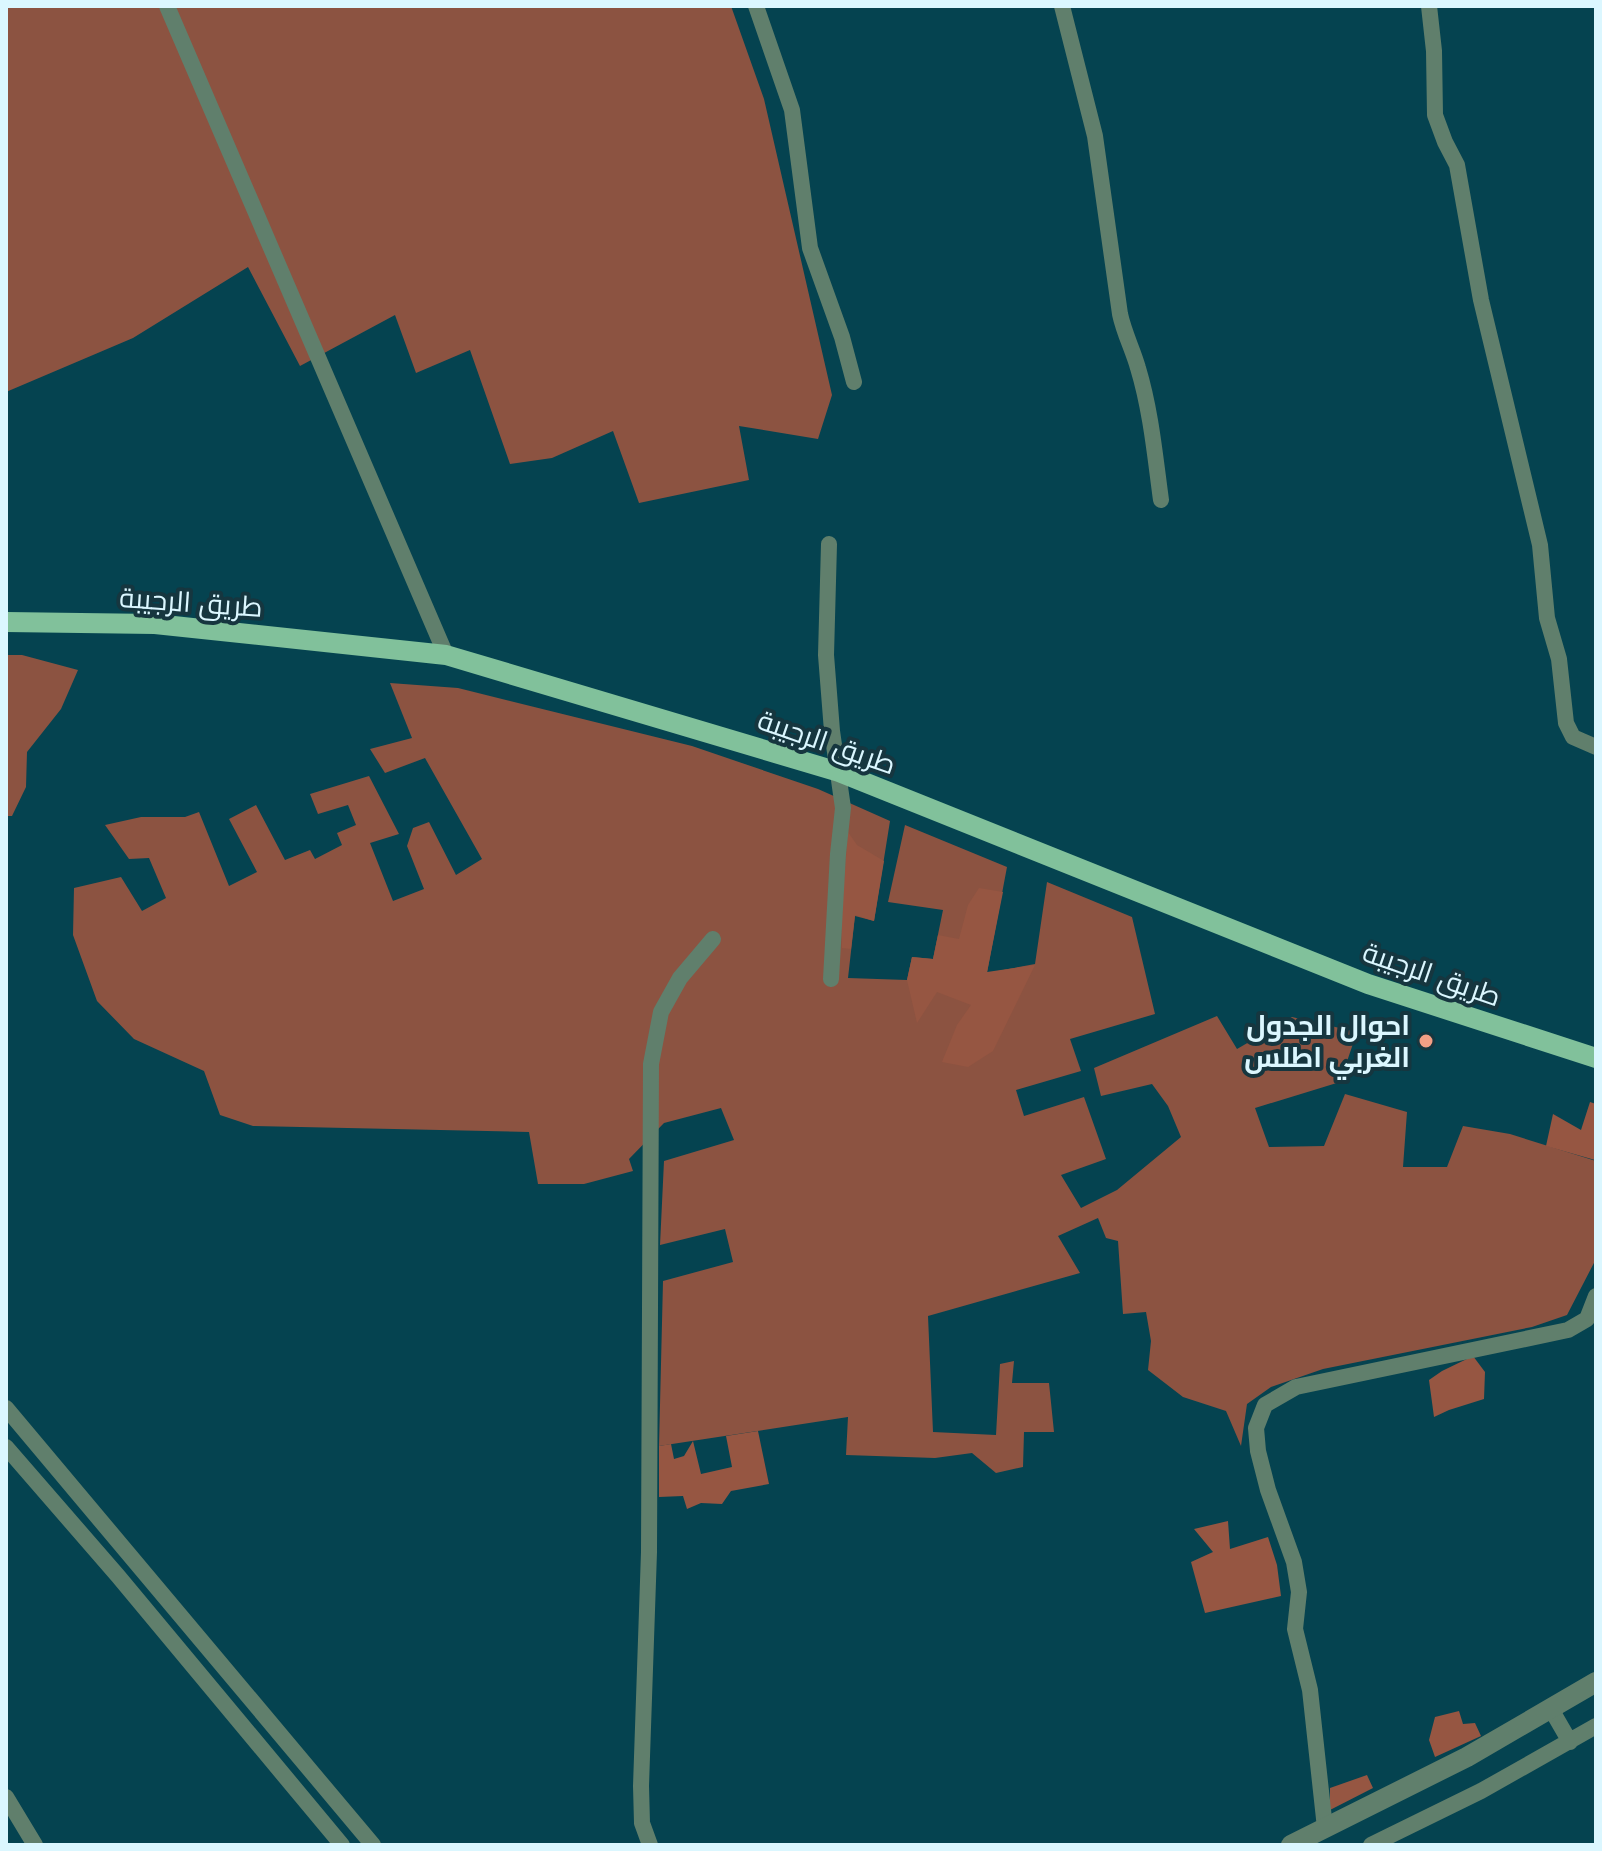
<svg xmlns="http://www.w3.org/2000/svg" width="1602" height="1851" viewBox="0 0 1602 1851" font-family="Inter,Cairo,sans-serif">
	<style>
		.green { fill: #8c5341 }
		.forest { fill: #965642 }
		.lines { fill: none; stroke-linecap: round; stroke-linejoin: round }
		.minor { stroke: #607f6c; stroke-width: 16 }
		.tertiary { stroke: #607f6c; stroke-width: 20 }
		.primary { stroke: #81c19b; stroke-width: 20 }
		.poi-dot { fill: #f39f85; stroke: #16363f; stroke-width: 3 }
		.labels { text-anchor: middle; stroke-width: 8; stroke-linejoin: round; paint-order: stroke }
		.street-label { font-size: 28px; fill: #dbf7ff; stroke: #16363f }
		.poi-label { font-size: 28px; font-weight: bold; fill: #dbf7ff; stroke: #16363f; text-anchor: end }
	</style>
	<rect width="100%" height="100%" fill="#054350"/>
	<path class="green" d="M6 6H731L764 99 832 395 818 439 739 426 749 480 639 503 613 431 552 458 510 464 470 350 416 373 395 315 300 366 248 267 133 338 6 392Z
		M6 655H22L78 670 61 709 27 752 26 787 12 816H6Z
		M390 683 458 688 692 746 818 789 890 821 874 921 855 916 848 978 907 980 912 957 933 959 943 910 888 902 905 825 1007 867 987 973 1035 964 1047 882 1132 917 1155 1014 1070 1039 1081 1071 1016 1090 1024 1116 1084 1097 1106 1159 1061 1175 1081 1208 1117 1190 1181 1137 1168 1106 1152 1084 1101 1096 1094 1068 1217 1016 1237 1049 1292 1017 1357 1032 1340 1082 1255 1108 1269 1147 1324 1146 1345 1094 1407 1112 1403 1167H1447L1463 1126 1510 1134 1596 1161V1259L1567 1315 1532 1327 1323 1369 1271 1387 1247 1404 1241 1446 1226 1411 1183 1397 1148 1370 1151 1341 1146 1312 1123 1314 1118 1241 1106 1238 1098 1218 1058 1236 1080 1273 928 1316 933 1432 996 1435 1000 1364 1014 1361 1012 1383H1049L1054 1432H1024L1023 1467 996 1473 972 1453 935 1458 846 1455 848 1417 659 1446 663 1281 733 1262 725 1229 660 1245 664 1161 734 1140 721 1108 664 1123 629 1159 633 1171 584 1184H538L529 1132 253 1126 220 1115 204 1071 134 1039 97 1001 73 935 74 888 121 877 142 911 166 898 149 858 129 859 105 825 141 817H185L199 812 229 886 257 872 229 819 256 805 285 860 310 850 315 859 342 845 337 833 356 825 348 805 318 814 310 794 369 776 399 834 370 843 393 901 424 889 407 846 413 828 429 822 456 875 482 859 425 758 385 773 370 749 412 738Z"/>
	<path class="forest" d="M848 832 857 845 884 861 874 921 855 915 851 949 842 948V908Z
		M979 888 1003 892 987 972 1035 965 993 1051 968 1067 942 1062 957 1025 971 1005 937 992 917 1023 907 980 912 957 933 959 938 935 959 939 968 905Z
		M1590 1102 1596 1104 1595 1160 1546 1146 1553 1114 1581 1130Z
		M1473 1356 1485 1372 1484 1399 1449 1410 1434 1417 1429 1380 1442 1371Z
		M758 1431 769 1484 731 1491 722 1504 701 1503 687 1509 683 1496 659 1497V1446L671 1444 674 1459 684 1456 693 1441 701 1474 732 1467 726 1436Z
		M1228 1521 1230 1549 1268 1537 1277 1565 1281 1596 1205 1613 1191 1562 1213 1552 1194 1529Z
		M1459 1711 1463 1724 1475 1723 1481 1736 1435 1757 1429 1740 1435 1717Z
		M1367 1775 1373 1788 1330 1810V1788Z"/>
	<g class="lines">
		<path class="minor" d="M167 6 446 655
			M756 6 792 110 810 248 842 337 854 382
			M1062 6 1095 136 1120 314C1124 333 1133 350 1138 368 1151 411 1155 456 1161 500
			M1429 6 1434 51 1435 115 1445 142 1457 165 1481 300 1540 545 1547 618 1559 659 1566 723 1573 737 1596 747
			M829 544 826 655 832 731 843 808 838 854 831 979
			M6 1408 373 1845
			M6 1447 118 1576 342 1845
			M1551 1709 1570 1742
			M6 1797 35 1845
			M1325 1828 1310 1690 1295 1629 1299 1592 1294 1562 1268 1490 1258 1451 1256 1428 1265 1405 1296 1387 1568 1330 1587 1319 1596 1296
			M650 1845 642 1823 641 1786 649 1552 651 1064 661 1012 680 978 713 939
			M1371 1845 1481 1791 1596 1726"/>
		<path class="tertiary" d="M1291 1845 1467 1757 1596 1682"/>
		<path class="primary" d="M6 622 155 624 446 655 839 772 1368 984 1596 1058"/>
	</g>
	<circle class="poi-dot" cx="1426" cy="1041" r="8"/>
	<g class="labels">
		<g class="street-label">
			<text transform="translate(191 602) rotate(4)" y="10">طريق الرجيبة</text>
			<text transform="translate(827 742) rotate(19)" y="10">طريق الرجيبة</text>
			<text transform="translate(1432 974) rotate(19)" y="10">طريق الرجيبة</text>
		</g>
		<g class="poi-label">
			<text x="1410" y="1035">احوال الجدول<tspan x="1410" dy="32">الغربي اطلس</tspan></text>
		</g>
	</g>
	<rect width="1602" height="1851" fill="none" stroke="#dbf7ff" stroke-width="16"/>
</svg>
